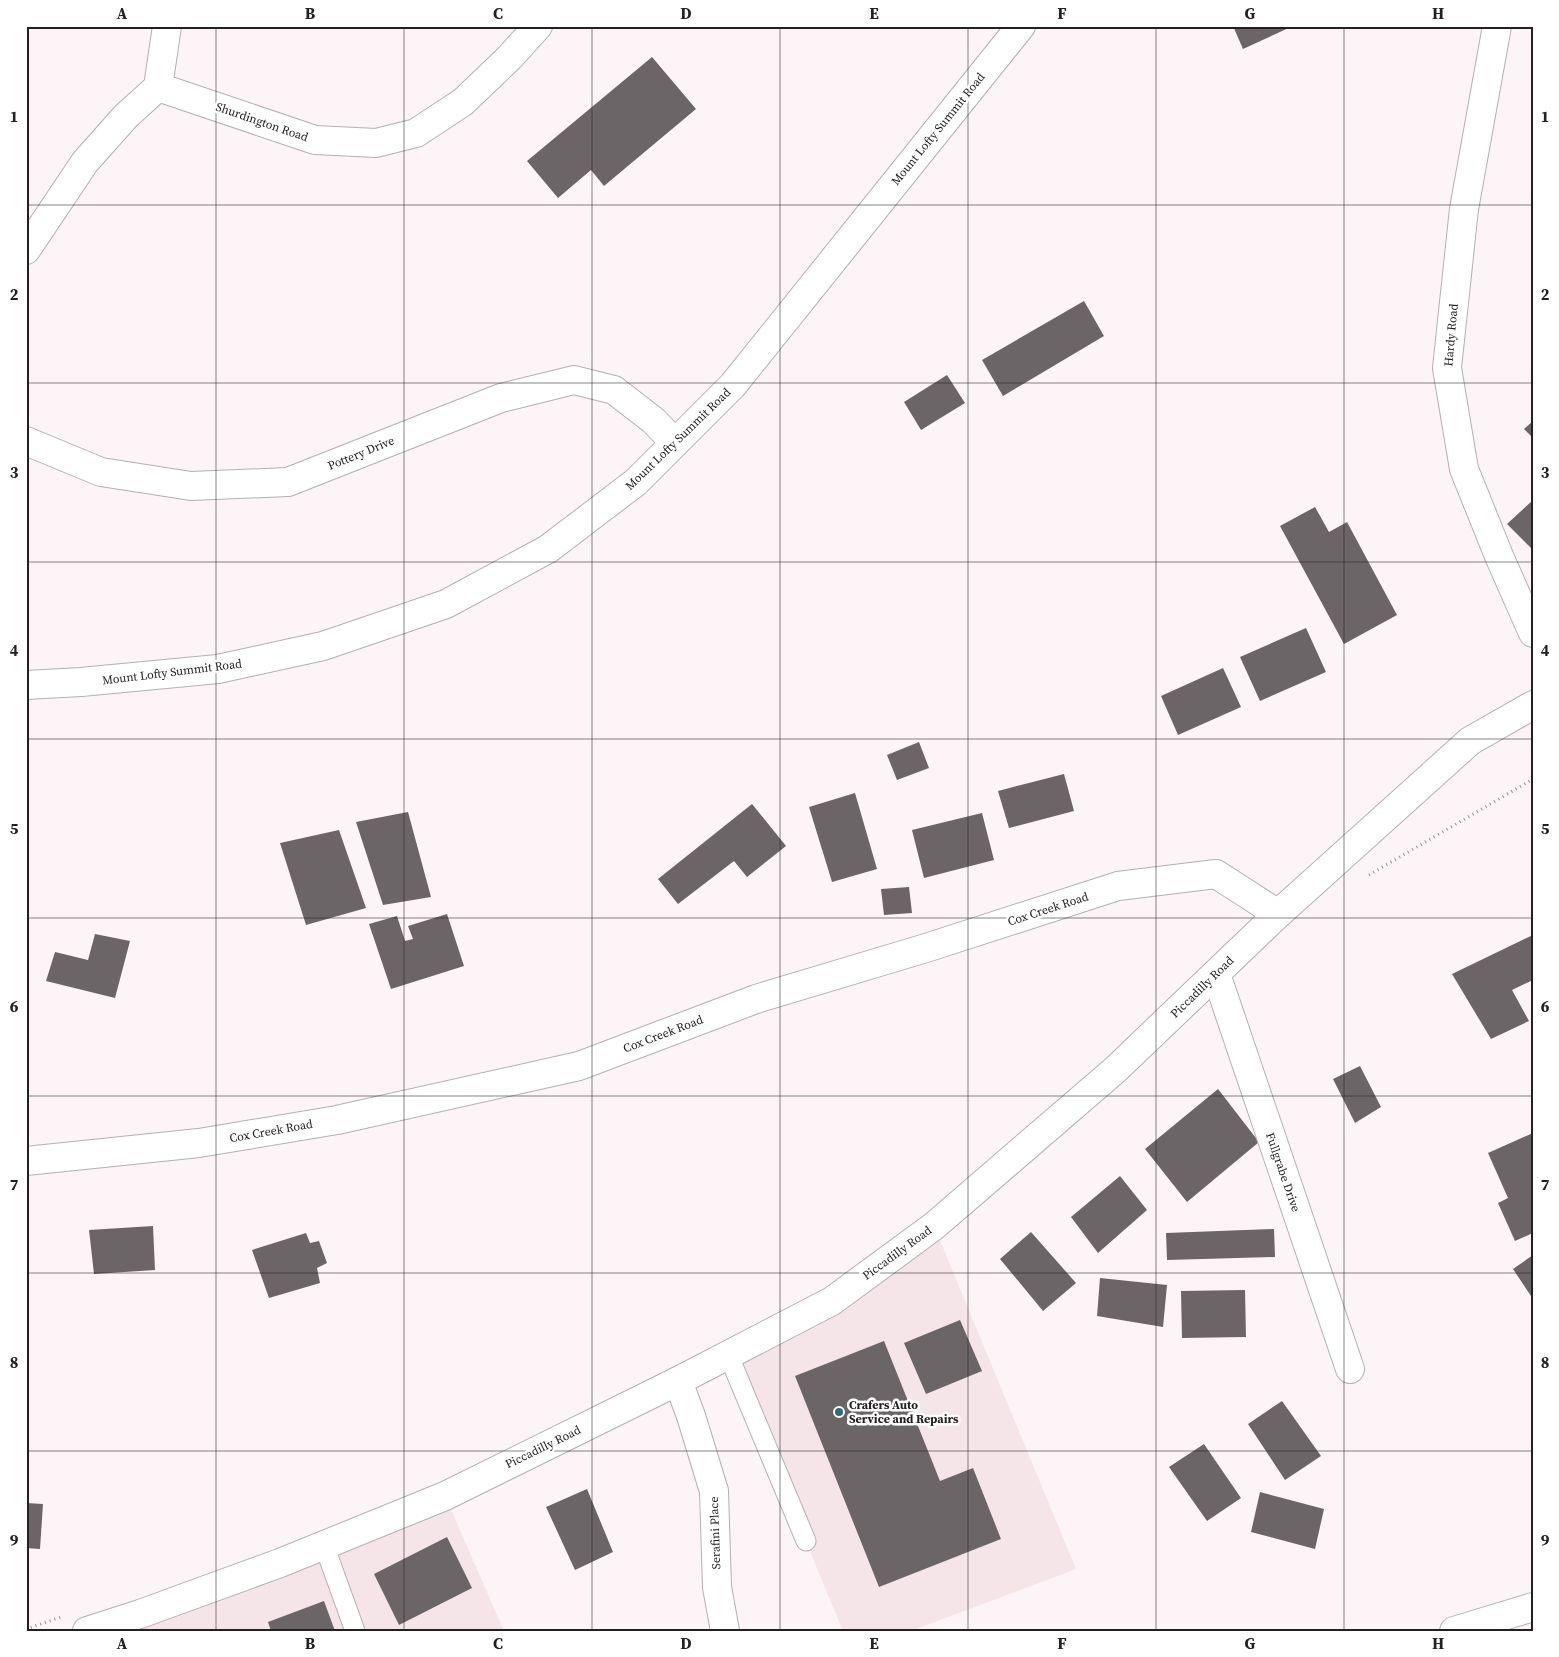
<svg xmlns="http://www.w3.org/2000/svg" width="1559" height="1657" viewBox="0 0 1559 1657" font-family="'Source Serif 4',serif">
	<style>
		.built { fill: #f5e4e8 }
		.building { fill: #6c6567 }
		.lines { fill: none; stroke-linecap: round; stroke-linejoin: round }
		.lane-casing { stroke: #b6afb0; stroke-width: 21 }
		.street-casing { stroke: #b6afb0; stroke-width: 30 }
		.secondary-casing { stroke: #b6afb0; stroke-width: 30 }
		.path { stroke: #979293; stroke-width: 3; stroke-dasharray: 1 4; stroke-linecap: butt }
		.lane { stroke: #fff; stroke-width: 19 }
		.street { stroke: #fff; stroke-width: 28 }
		.secondary { stroke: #fff; stroke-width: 28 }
		.grid { fill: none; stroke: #232020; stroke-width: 1; stroke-opacity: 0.55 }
		.poi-dot { fill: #286f7b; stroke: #fff; stroke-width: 2 }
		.labels { text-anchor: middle; stroke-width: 5; stroke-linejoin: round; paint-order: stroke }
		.street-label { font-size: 12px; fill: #232020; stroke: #fff }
		.poi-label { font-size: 12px; font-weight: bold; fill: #232020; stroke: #fff; text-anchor: start }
		.neatline { fill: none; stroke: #232020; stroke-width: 2 }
		.grid-label { font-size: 16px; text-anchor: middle; font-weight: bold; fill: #232020 }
	</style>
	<rect width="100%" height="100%" fill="#fcf4f6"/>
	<path class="built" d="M934 1226 1076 1569 911 1631H843L728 1354Z
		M445 1496 504 1631H144L140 1614Z"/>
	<path class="building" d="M1233 26H1293L1243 49Z
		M652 57 696 109 604 186 591 170 558 198 527 161Z
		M1084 301 1104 336 1003 396 982 360Z
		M947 375 965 403 921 430 904 402Z
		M1533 421V438L1524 429Z
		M1533 500V550L1507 524Z
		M1315 507 1329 532 1347 522 1397 615 1344 644 1280 526Z
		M1306 628 1326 672 1260 701 1240 657Z
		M1223 668 1241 707 1178 735 1161 696Z
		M919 742 929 768 897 780 887 755Z
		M1064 774 1074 811 1009 828 998 791Z
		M855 793 877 869 832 882 809 807Z
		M752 804 786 846 747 877 734 861 678 904 658 879Z
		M408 812 431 897 383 905 356 822Z
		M982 813 994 860 924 878 912 830Z
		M339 830 366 908 306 925 280 843Z
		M909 887 912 913 884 915 881 889Z
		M447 914 464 966 391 989 369 924 397 916 405 941 413 939 408 926Z
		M95 934 130 941 115 998 46 981 55 952 88 960Z
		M1533 935V980L1512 990 1529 1021 1491 1039 1452 974Z
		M1360 1066 1381 1107 1355 1123 1333 1079Z
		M1218 1089 1259 1142 1187 1202 1145 1149Z
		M1533 1133V1233L1515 1241 1498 1203 1508 1198 1488 1153Z
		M1120 1176 1147 1210 1098 1253 1071 1217Z
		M153 1226 155 1270 94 1274 89 1230Z
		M1274 1229 1275 1257 1167 1260 1166 1233Z
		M1031 1232 1076 1283 1043 1311 1000 1259Z
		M306 1233 310 1243 319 1241 327 1263 317 1268 320 1283 269 1298 252 1250Z
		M1533 1255V1299L1513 1269Z
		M1100 1278 1167 1285 1163 1327 1097 1316Z
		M1245 1290 1246 1337 1182 1338 1181 1291Z
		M960 1320 982 1371 926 1394 904 1343Z
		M884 1341 940 1481 973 1468 1001 1539 879 1587 795 1376Z
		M1282 1401 1321 1456 1285 1480 1248 1424Z
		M1204 1444 1241 1498 1207 1521 1169 1467Z
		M587 1489 613 1552 575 1570 546 1507Z
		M1260 1492 1324 1509 1315 1549 1251 1532Z
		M26 1503 43 1504 40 1549 26 1548Z
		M447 1537 472 1588 399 1625 374 1574Z
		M324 1601 335 1631H271L268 1622Z"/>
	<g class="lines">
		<defs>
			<path id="lane" d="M728 1354 806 1541
				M324 1545 355 1631"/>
			<path id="street" d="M1497 26 1464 209 1447 368 1464 469 1499 556 1533 633
				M158 87 315 140 376 143 416 133 463 102 510 57 538 26
				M158 87 167 26
				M26 250 85 162 126 116 158 87
				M26 441 101 472 191 486 288 482 501 398 574 380 614 390 654 421 675 443
				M1216 974 1350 1369
				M26 1161 199 1143 337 1120 579 1066 756 999 926 948 1118 886 1216 874 1278 914
				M678 1381 691 1416 714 1491 717 1587 725 1631
				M1454 1631 1533 1607"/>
			<path id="secondary" d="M26 685 81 682 218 669 323 646 446 604 548 549 636 482 733 385 1021 26
				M87 1631 140 1614 280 1563 445 1496 678 1381 832 1301 934 1226 1115 1070 1278 914 1470 741 1533 705"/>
		</defs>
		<use href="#lane" class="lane-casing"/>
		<use href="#street" class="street-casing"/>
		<use href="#secondary" class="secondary-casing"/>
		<path class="path" d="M1369 875 1533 779
			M26 1629 61 1617"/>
		<use href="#lane" class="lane"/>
		<use href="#street" class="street"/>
		<use href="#secondary" class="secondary"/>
	</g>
	<path class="grid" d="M216 26V1631M404 26V1631M592 26V1631M780 26V1631M968 26V1631M1156 26V1631M1344 26V1631M26 205H1533M26 383H1533M26 562H1533M26 739H1533M26 918H1533M26 1096H1533M26 1273H1533M26 1451H1533"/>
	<circle class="poi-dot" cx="839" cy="1412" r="5"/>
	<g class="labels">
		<g class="street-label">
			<text transform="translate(262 122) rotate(19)" y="4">Shurdington Road</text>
			<text transform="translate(938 129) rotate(-51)" y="4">Mount Lofty Summit Road</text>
			<text transform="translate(1451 335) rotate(-85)" y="4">Hardy Road</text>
			<text transform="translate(678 439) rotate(-44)" y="4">Mount Lofty Summit Road</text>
			<text transform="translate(361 453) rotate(-22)" y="4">Pottery Drive</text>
			<text transform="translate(172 672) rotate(-7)" y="4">Mount Lofty Summit Road</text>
			<text transform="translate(1048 909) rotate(-18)" y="4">Cox Creek Road</text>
			<text transform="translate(1202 987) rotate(-44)" y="4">Piccadilly Road</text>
			<text transform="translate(663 1034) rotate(-21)" y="4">Cox Creek Road</text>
			<text transform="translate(271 1131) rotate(-10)" y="4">Cox Creek Road</text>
			<text transform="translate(1283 1172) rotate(71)" y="4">Fullgrabe Drive</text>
			<text transform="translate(897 1253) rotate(-36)" y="4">Piccadilly Road</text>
			<text transform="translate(543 1447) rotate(-26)" y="4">Piccadilly Road</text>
			<text transform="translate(715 1533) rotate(-92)" y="4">Serafini Place</text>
		</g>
		<g class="poi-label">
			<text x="849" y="1409">Crafers Auto<tspan x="849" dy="14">Service and Repairs</tspan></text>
		</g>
	</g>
	<rect width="1559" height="1657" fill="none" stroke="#ffffff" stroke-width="55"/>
	<rect x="28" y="28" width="1504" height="1602" class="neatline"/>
	<g class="grid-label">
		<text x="122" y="19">A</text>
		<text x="310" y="19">B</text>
		<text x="498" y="19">C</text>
		<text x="686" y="19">D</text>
		<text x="874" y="19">E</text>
		<text x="1062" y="19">F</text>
		<text x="1250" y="19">G</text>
		<text x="1438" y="19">H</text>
		<text x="14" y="122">1</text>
		<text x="1545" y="122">1</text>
		<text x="14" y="300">2</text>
		<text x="1545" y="300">2</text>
		<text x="14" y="478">3</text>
		<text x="1545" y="478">3</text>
		<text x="14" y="656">4</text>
		<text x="1545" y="656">4</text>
		<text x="14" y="834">5</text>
		<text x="1545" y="834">5</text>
		<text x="14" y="1012">6</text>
		<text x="1545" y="1012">6</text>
		<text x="14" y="1190">7</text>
		<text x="1545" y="1190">7</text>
		<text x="14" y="1368">8</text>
		<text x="1545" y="1368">8</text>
		<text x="14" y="1546">9</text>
		<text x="1545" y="1546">9</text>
		<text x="122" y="1649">A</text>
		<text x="310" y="1649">B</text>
		<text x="498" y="1649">C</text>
		<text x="686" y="1649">D</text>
		<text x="874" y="1649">E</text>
		<text x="1062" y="1649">F</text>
		<text x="1250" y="1649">G</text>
		<text x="1438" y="1649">H</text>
	</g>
</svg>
